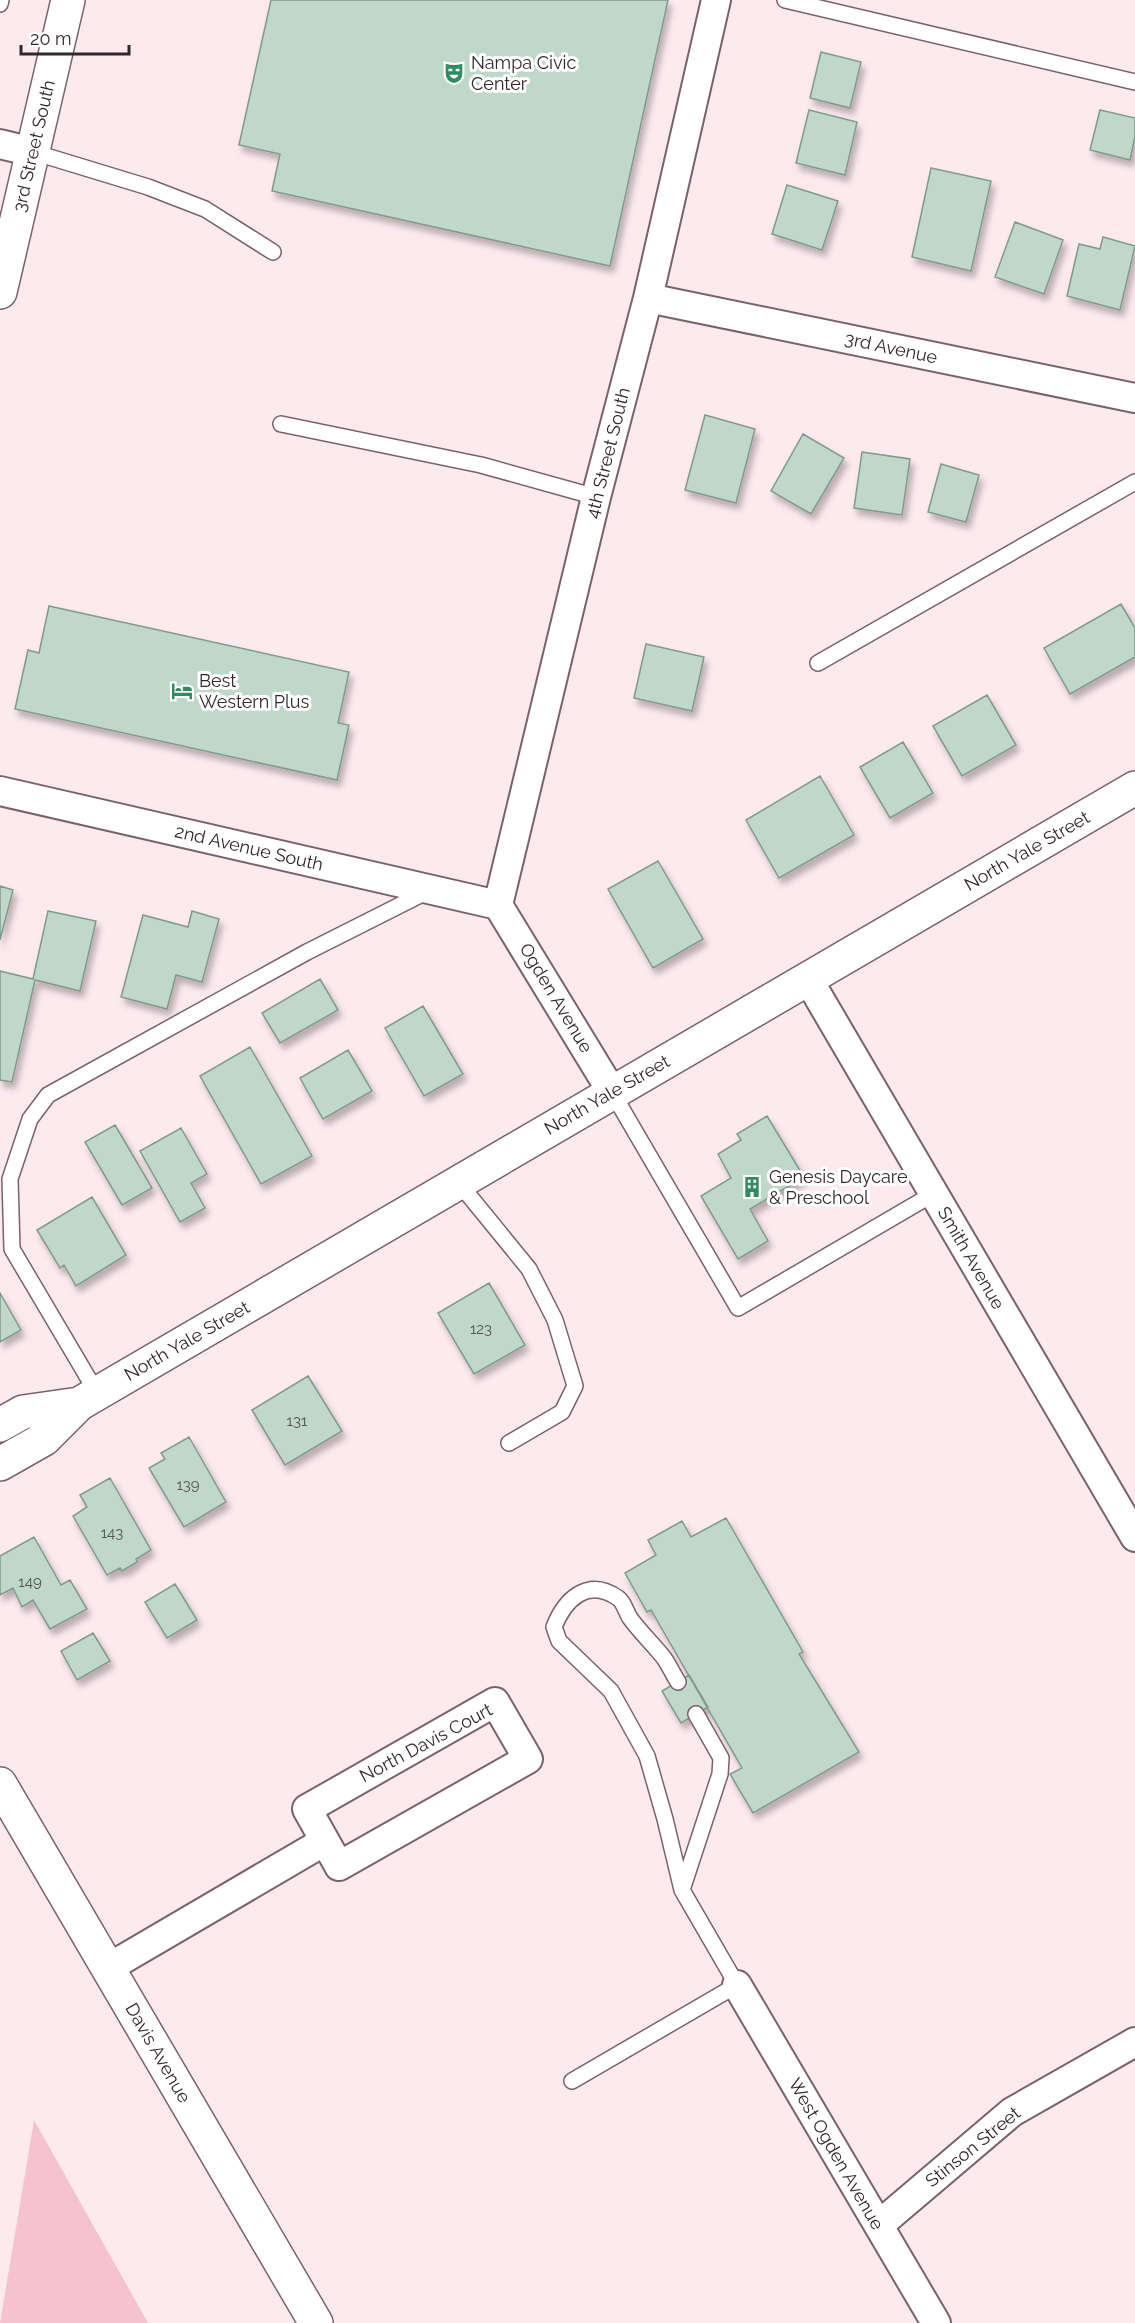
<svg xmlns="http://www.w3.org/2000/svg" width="1135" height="2323" viewBox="0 0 1135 2323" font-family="Raleway,sans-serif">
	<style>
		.green { fill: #f5c2d1 }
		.building { fill: #bfd8c9; stroke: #82998c; stroke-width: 1.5; filter: url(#shadow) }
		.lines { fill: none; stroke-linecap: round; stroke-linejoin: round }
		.service-casing { stroke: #7a6269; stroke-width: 18 }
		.minor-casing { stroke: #7a6269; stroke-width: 32 }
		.tertiary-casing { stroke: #7a6269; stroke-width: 36 }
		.secondary-casing { stroke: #7a6269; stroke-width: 36 }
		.primary-casing { stroke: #7a6269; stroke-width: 36 }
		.service { stroke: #fff; stroke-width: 15 }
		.minor { stroke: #fff; stroke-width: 28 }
		.tertiary { stroke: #fff; stroke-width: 33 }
		.secondary { stroke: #fff; stroke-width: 33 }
		.primary { stroke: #fff; stroke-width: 33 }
		.labels { text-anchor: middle; stroke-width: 6; stroke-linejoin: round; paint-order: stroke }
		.number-label { font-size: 15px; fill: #555352 }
		.poi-label { font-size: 18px; fill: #32272a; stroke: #fff; text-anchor: start }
		.street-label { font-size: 18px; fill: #32272a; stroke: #fff }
	</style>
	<defs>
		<filter id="shadow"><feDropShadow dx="3.5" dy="6" stdDeviation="3" flood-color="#0004"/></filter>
	</defs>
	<rect width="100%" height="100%" fill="#fceaef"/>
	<path class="green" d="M34 2120 148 2323H0Z"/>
	<path class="building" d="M271 0H668L610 266 272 191 280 154 239 145Z
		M821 52 861 62 850 108 810 98Z
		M809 110 857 122 845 175 796 163Z
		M1100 110 1135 118V136L1130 160 1090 150Z
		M931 168 991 181 971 271 912 257Z
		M787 185 838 201 822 250 772 234Z
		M1015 222 1063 240 1044 294 995 277Z
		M1103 237 1135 246 1120 310 1067 296 1079 244 1100 249Z
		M705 415 755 429 736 503 685 490Z
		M803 434 844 458 811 514 771 491Z
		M862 452 910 459 902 515 854 508Z
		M941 464 979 475 966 522 928 512Z
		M1121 604 1135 628V657L1070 694 1044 648Z
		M49 606 349 672 338 723 349 725 337 780 15 709 28 650 39 653Z
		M646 644 704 657 692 711 634 698Z
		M987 695 1016 745 962 776 933 726Z
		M903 742 933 793 890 818 860 767Z
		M820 776 854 835 779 878 746 820Z
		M658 861 703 939 653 968 608 889Z
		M0 886 13 890 0 940Z
		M48 911 96 921 80 991 35 980 12 1082 0 1080V971L33 979Z
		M192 911 219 919 202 982 176 975 167 1009 121 997 143 915 188 927Z
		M320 979 338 1010 280 1043 262 1013Z
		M423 1006 463 1074 424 1096 385 1028Z
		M250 1047 312 1156 261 1184 200 1076Z
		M348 1050 372 1091 323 1119 300 1078Z
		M767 1116 804 1177 750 1209 768 1241 738 1259 701 1196 731 1178 718 1154 741 1140 737 1134Z
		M115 1125 152 1188 122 1205 85 1142Z
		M181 1128 207 1174 191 1183 205 1208 180 1222 140 1151Z
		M92 1197 126 1255 76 1286 64 1265 60 1268 37 1230Z
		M489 1283 525 1345 474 1374 438 1313Z
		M0 1293 21 1330 0 1342Z
		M308 1376 342 1431 285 1465 252 1410Z
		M189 1437 226 1502 184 1527 149 1468 165 1459 161 1453Z
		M110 1478 151 1550 136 1559 137 1562 122 1571 120 1568 107 1575 73 1516 87 1507 80 1495Z
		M726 1518 803 1652 799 1654 859 1752 753 1813 730 1774 742 1768 651 1610 647 1612 625 1573 656 1555 648 1540 682 1521 691 1537Z
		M34 1537 61 1585 70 1580 87 1609 50 1629 33 1600 22 1607 13 1588 0 1595V1556Z
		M175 1584 197 1620 167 1638 145 1602Z
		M93 1633 110 1661 77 1680 61 1651Z
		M689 1675 708 1707 681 1723 662 1691Z"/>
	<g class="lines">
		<defs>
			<path id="service" d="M785 0 1135 82
				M0 4 1 0
				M33 152 148 187 205 209 273 252
				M281 424 481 465 596 497
				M818 663 1135 482
				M612 1092 738 1308 933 1194
				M458 1182 529 1269 555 1320 575 1386 562 1412 509 1443
				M97 1393 12 1249 10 1179 30 1119 48 1095 307 952 428 891
				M682 1890 720 1774 721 1758 696 1714
				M572 2081 737 1985 682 1890 665 1819 647 1756 611 1691 559 1641 554 1627C565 1599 588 1577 618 1598 624 1602 626 1612 630 1618 640 1632 653 1644 664 1658 669 1665 673 1674 678 1682"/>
			<path id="minor" d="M0 144 33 152
				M648 298 1135 398
				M0 791 498 905
				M498 905 596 497 648 298 716 0
				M498 905 612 1092
				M808 979 1135 1537
				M495 1702 528 1759 339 1866 307 1809Z
				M108 1968 325 1841
				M737 1985 936 2323
				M879 2225 1012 2112 1135 2042"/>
			<path id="tertiary" d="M0 1784 316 2323"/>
			<path id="secondary" d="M0 1425 23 1412 79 1404
				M0 1464 44 1439 79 1404 1135 788"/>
			<path id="primary" d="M0 292 68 0"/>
		</defs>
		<use href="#service" class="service-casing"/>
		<use href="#minor" class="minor-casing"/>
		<use href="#tertiary" class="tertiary-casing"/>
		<use href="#secondary" class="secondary-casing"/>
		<use href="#primary" class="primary-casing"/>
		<use href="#service" class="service"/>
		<use href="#minor" class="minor"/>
		<use href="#tertiary" class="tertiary"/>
		<use href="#secondary" class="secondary"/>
		<use href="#primary" class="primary"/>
	</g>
	<defs>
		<symbol id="theatre-bare" viewBox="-9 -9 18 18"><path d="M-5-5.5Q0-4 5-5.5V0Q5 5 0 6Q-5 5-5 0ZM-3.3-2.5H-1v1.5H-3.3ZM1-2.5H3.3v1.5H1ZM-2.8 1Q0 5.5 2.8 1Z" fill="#2f8b61" stroke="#fff" stroke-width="2.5" paint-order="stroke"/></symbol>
		<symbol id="hotel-bare" viewBox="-9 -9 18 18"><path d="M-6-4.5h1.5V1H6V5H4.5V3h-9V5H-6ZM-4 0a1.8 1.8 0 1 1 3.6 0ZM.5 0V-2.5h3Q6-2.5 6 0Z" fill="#2f8b61" stroke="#fff" stroke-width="2.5" paint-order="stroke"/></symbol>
		<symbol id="building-bare" viewBox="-9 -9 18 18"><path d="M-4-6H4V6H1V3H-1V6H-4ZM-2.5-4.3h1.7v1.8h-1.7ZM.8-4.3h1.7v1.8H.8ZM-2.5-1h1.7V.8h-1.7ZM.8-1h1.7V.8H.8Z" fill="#2f8b61" stroke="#fff" stroke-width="2.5" paint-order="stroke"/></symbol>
	</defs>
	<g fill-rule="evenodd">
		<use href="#theatre-bare" x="439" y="58" width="30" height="30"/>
		<use href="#hotel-bare" x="167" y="676" width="30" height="30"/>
		<use href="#building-bare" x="737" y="1172" width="30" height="30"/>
	</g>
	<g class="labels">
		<g class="number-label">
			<text x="481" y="1334">123</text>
			<text x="297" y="1426">131</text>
			<text x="188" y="1490">139</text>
			<text x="112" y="1538">143</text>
			<text x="30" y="1587">149</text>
		</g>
		<g class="poi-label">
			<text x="471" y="69">Nampa Civic<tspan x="471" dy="21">Center</tspan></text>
			<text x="199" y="687">Best<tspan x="199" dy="21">Western Plus</tspan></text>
			<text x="769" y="1183">Genesis Daycare<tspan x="769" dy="21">&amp; Preschool</tspan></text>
		</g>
		<g class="street-label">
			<text transform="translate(34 146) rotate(-77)" y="6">3rd Street South</text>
			<text transform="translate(891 348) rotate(12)" y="6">3rd Avenue</text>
			<text transform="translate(608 453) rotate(-76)" y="6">4th Street South</text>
			<text transform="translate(249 848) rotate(13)" y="6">2nd Avenue South</text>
			<text transform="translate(1027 851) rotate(-30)" y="6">North Yale Street</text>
			<text transform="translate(556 998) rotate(59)" y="6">Ogden Avenue</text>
			<text transform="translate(607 1095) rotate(-30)" y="6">North Yale Street</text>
			<text transform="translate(971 1258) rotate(60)" y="6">Smith Avenue</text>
			<text transform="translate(187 1341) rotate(-30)" y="6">North Yale Street</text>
			<text transform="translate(426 1743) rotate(-28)" y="6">North Davis Court</text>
			<text transform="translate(158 2053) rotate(60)" y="6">Davis Avenue</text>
			<text transform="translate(973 2147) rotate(-39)" y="6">Stinson Street</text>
			<text transform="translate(836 2154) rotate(60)" y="6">West Ogden Avenue</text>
		</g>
	</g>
	<path d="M21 45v9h108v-9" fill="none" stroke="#32272a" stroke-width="3"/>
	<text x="30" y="45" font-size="18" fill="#32272a" stroke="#ffffff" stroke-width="4.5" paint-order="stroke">20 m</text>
</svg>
